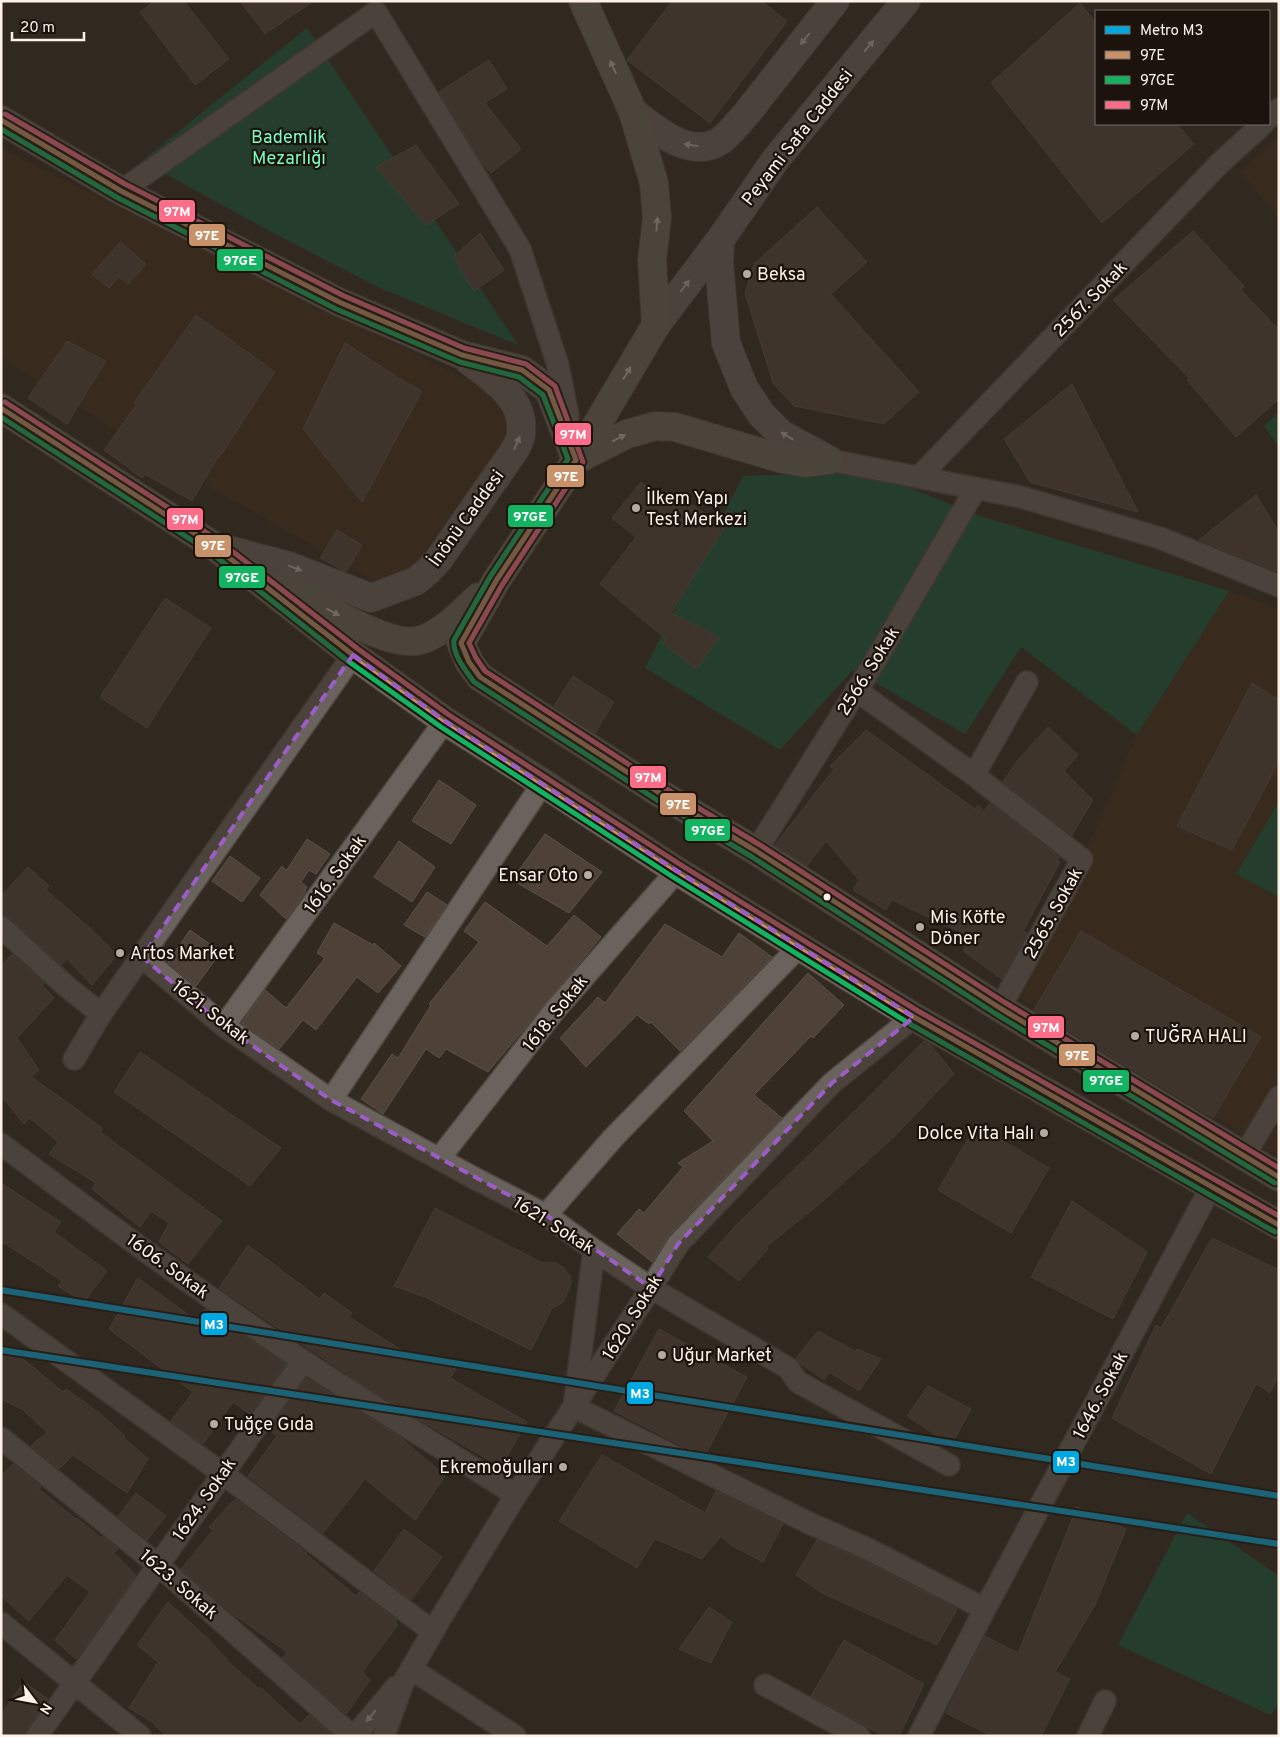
<svg xmlns="http://www.w3.org/2000/svg" width="1280" height="1737" viewBox="0 0 1280 1737" font-family="Overpass,sans-serif">
	<style>
		.built { fill: #412c1a }
		.green { fill: #18553d }
		.building { fill: #4e4238; stroke: #58514a }
		.lines { fill: none; stroke-linecap: round; stroke-linejoin: round }
		.minor-casing { stroke: #4f4740; stroke-width: 24 }
		.secondary-casing { stroke: #4f4740; stroke-width: 30 }
		.primary-casing { stroke: #4f4740; stroke-width: 30 }
		.minor { stroke: #6a625c; stroke-width: 21 }
		.secondary { stroke: #6a625c; stroke-width: 28 }
		.primary { stroke: #6c645a; stroke-width: 28 }
		.bus-1-casing { stroke: #1b130c; stroke-width: 9 }
		.bus-2-casing { stroke: #1b130c; stroke-width: 9 }
		.bus-3-casing { stroke: #1b130c; stroke-width: 9 }
		.bus-1 { stroke: #c7916a; stroke-width: 5 }
		.bus-2 { stroke: #13b361; stroke-width: 5 }
		.bus-3 { stroke: #fb6d88; stroke-width: 5 }
		.metro-1-casing { stroke: #1b130c; stroke-width: 10 }
		.metro-1 { stroke: #00a8e1; stroke-width: 6 }
		.oneway { fill: #b4aaa2 }
		.oneway2 { fill: #bcb2a8 }
		.marked { fill: none; stroke: #9c5dc9; stroke-width: 4; stroke-dasharray: 10 6; stroke-linejoin: round }
		.poi-dot { fill: #b6aba2; stroke: #1b130c; stroke-width: 2 }
		.bus-dot { fill: #fdf1e8; stroke: #1b130c; stroke-width: 2 }
		.labels { text-anchor: middle; stroke-width: 4.5; stroke-linejoin: round; paint-order: stroke }
		.park-label { font-size: 18px; fill: #7afdc3; stroke: #1b130c }
		.street-label { font-size: 18px; fill: #fdf1e8; stroke: #1b130c }
		.poi-label { font-size: 18px; fill: #fdf1e8; stroke: #1b130c; text-anchor: start }
		.line-badge { stroke: #1b130c; stroke-width: 2 }
		.badge-label { font-size: 14px; text-anchor: middle; font-weight: bold; fill: #fff }
	</style>
	<rect width="100%" height="100%" fill="#322921"/>
	<path class="built" d="M1279 136V217L1240 172Z
		M1 149 484 388 515 430 407 575 371 579 160 458 1 357Z
		M1229 591 1279 609V802L1236 874 1279 897V1156L1021 999 1137 735Z"/>
	<path class="green" d="M307 28 518 345 378 287 264 228 142 161Z
		M1279 412V447L1264 426Z
		M870 472 983 517 1229 591 1137 735 1021 647 965 734 853 670 780 750 645 668 743 476Z
		M1279 802V897L1236 874Z
		M1187 1513 1279 1576V1702L1271 1715 1118 1645Z"/>
	<path class="building" d="M154 1H184L229 59 195 85 140 12Z
		M240 1H314L265 34Z
		M672 1H761L787 21 710 123 627 60Z
		M1080 3 1096 23V124H1177L1194 144 1102 223 991 83Z
		M489 60 507 89 485 103 521 149 491 173 482 163 439 92Z
		M416 145 459 204 426 225 376 167Z
		M817 207 867 262 831 294 919 392 884 424 794 406 773 383 745 293 754 264Z
		M1193 231 1244 286 1241 290 1279 330V399L1236 437 1187 380 1189 378 1113 300Z
		M480 233 504 270 474 291 453 257Z
		M120 242 146 264 128 284 119 277 109 288 92 274Z
		M196 315 275 372 221 455H219L192 501 145 474 142 478 104 450 137 404 134 403Z
		M67 341 106 361 67 424 28 398Z
		M345 343 397 377 422 391 362 502 303 429Z
		M1072 384 1138 512 1030 482 1004 439Z
		M641 482 665 501 671 492 725 526 671 613 719 637 697 669 663 643 666 639 600 584 636 537 612 518Z
		M1256 495 1279 532V572L1199 540Z
		M337 530 362 545 346 572 320 558Z
		M165 598 211 628 147 728 100 697Z
		M573 676 614 702 595 733 554 706Z
		M1252 683 1279 700V761L1232 850 1177 826Z
		M1048 727 1078 755 1064 771 1093 800 1072 835 1003 782 1017 761Z
		M866 730 975 809 978 805 984 811 990 803 1059 857 1057 861 1060 862 1023 931 1027 933 1002 979 963 951 971 937 892 900 886 910 853 890 859 880 826 841 807 866 775 845 834 769 830 766Z
		M439 780 476 805 451 844 412 821Z
		M545 834 602 872 569 913 512 880Z
		M307 839 330 854 316 874 309 870 301 882 307 887 305 890 306 891 286 919 260 895 282 866 286 871Z
		M399 841 435 867 412 902 374 877Z
		M230 856 260 878 242 902 212 881Z
		M28 867 49 886 46 890 92 930 117 955 92 985 67 959 61 965 9 918 1 915V896Z
		M427 892 447 905 425 937 404 925Z
		M485 902 547 946 574 915 601 937 488 1072 446 1049 439 1058 426 1049 383 1114 361 1099 392 1054 398 1058 431 1005 429 1004 479 942 464 931Z
		M334 923 373 945 374 943 401 966 378 993 357 977 316 1030 303 1020 279 1049 242 1023 265 990 286 1008 325 958 317 953Z
		M665 924 722 957 739 933 772 957 680 1051 651 1022 649 1024 637 1015 586 1067 560 1038 598 997 605 1003Z
		M190 930 221 952 196 986 168 962Z
		M1081 931 1261 1037 1213 1118 1034 1010Z
		M12 954 44 983 42 985 54 998 17 1038 39 1070 31 1077 74 1107 103 1129 100 1132 222 1221 188 1264 159 1242 169 1223 151 1211 140 1227 92 1189 96 1183 49 1154 58 1142 30 1118 24 1124 1 1095V966Z
		M808 973 844 1005 813 1038 811 1036 754 1095 782 1118 669 1235 652 1262 617 1234 639 1209 644 1213 683 1167 678 1163 713 1141 684 1111Z
		M924 1041 931 1045 954 1074 893 1138 823 1201 766 1247 768 1249 739 1281 708 1257 738 1223 859 1107Z
		M140 1052 281 1148 250 1186 114 1092Z
		M976 1125 1049 1168 1011 1233 938 1190Z
		M1 1183 61 1222 54 1232 107 1271 84 1302 58 1286 62 1281 1 1241Z
		M1072 1201 1147 1252 1113 1319 1031 1277Z
		M435 1208 541 1262 556 1263 564 1268 570 1276 571 1284 564 1301 557 1306 552 1308 531 1350 427 1298 394 1286Z
		M1212 1238 1279 1270V1375L1270 1393 1256 1384 1211 1474 1112 1418 1156 1325 1161 1328Z
		M248 1245 320 1299 324 1293 352 1313 349 1317 409 1355 456 1369 450 1378 527 1422 501 1467 425 1423 362 1384 219 1288Z
		M138 1278 197 1321 205 1309 286 1364 250 1414 233 1402 203 1444 171 1421 193 1392 109 1329Z
		M659 1329 747 1377 704 1457 614 1411Z
		M818 1331 855 1351 857 1349 881 1359 859 1391 829 1372 824 1380 801 1364 796 1358Z
		M10 1348 63 1392 66 1389 101 1414 125 1436 124 1438 148 1459 127 1493 73 1455 59 1469 31 1446 47 1432 22 1409 1 1399V1360Z
		M306 1378 400 1437 445 1476 415 1520 365 1479 323 1533 248 1476 277 1436 270 1430Z
		M928 1386 971 1409 951 1445 907 1416Z
		M602 1455 705 1513 716 1491 783 1524 763 1562 731 1545 721 1536 702 1559 655 1539 637 1568 559 1521Z
		M13 1464 41 1487 39 1489 76 1519 77 1518 101 1538 102 1536 118 1548 114 1553 136 1575 76 1659 55 1640 90 1592 67 1575 29 1621 1 1596V1476Z
		M136 1493 166 1516 147 1540 118 1516Z
		M235 1499 307 1553 306 1554 356 1596 359 1592 397 1620 395 1622 398 1625 362 1672 370 1680 346 1714 282 1658 287 1652 233 1614 181 1569 213 1530 209 1527Z
		M1077 1507 1126 1529 1095 1605 1055 1672 1070 1679 1041 1736H992L946 1713 985 1636 1018 1653Z
		M404 1529 442 1557 411 1600 374 1571Z
		M817 1540 861 1559 957 1609 937 1645 822 1593 796 1575Z
		M168 1602 210 1641 232 1665 259 1689 260 1687 300 1724 309 1715 331 1734 330 1736H166L152 1722 129 1708 158 1662 137 1645Z
		M709 1607 732 1622 711 1663 679 1649Z
		M844 1640 924 1684 899 1736H884L811 1696Z
		M24 1682 48 1699 27 1729 25 1736H1V1714Z"/>
	<g class="lines">
		<defs>
			<path id="minor" d="M1269 118 1279 109
				M121 191 376 12 520 249 558 365 568 416
				M829 460 1021 497 1160 538 1279 586
				M919 477 1220 163 1263 124
				M856 690 974 775 1082 859 1000 1008
				M974 775 1027 682
				M756 851 874 663 976 488
				M1 927 66 986 101 1014
				M142 957 224 1026 331 1100 474 1178 546 1215 594 1250 651 1288 788 1368 798 1382 949 1465
				M224 1026 445 721
				M74 1059 101 1014 353 655
				M331 1100 543 783
				M1 1144C100 1218 199 1292 302 1360 372 1406 445 1450 516 1495
				M1244 1156 1279 1097
				M439 1159 555 1010 677 871
				M546 1215 613 1138 800 946
				M594 1250 574 1407 811 1524 866 1548 985 1609
				M1 1314 222 1473 432 1631
				M1 1438 158 1565 352 1736
				M1 1623 140 1736
				M411 1669 515 1736
				M765 1685 859 1736
				M37 1736 303 1361
				M355 1736 396 1687
				M384 1736 403 1683 442 1616 516 1495 651 1288 678 1244 832 1083 914 1017
				M919 1736 985 1609 1211 1187
				M1088 1736 1105 1701"/>
			<path id="secondary" d="M633 112C655 129 690 160 720 141 730 134 739 122 747 113L835 1
				M1 120 121 191 339 302 462 355 522 370 549 390 576 460
				M720 240 719 263 726 343 744 388 761 414 781 434 829 460
				M656 325 720 240 776 159 906 1
				M214 546 289 566 371 598 416 581 427 572 439 559 516 448C518 444 521 438 521 433 525 399 493 379 469 361"/>
			<path id="primary" d="M583 1 633 112 654 183 657 218 652 260 656 325 576 460 496 581 461 643 469 662 480 677 661 794 756 851 1000 1008 1279 1177
				M1 408 214 546 353 655 445 721 543 783 677 871 914 1017 1279 1225
				M576 460 627 434 655 426 675 427 783 459 805 463 829 460
				M285 585C314 601 389 650 421 640 442 634 463 611 479 597"/>
		</defs>
		<use href="#minor" class="minor-casing"/>
		<use href="#secondary" class="secondary-casing"/>
		<use href="#primary" class="primary-casing"/>
		<use href="#minor" class="minor"/>
		<use href="#secondary" class="secondary"/>
		<use href="#primary" class="primary"/>
		<defs>
			<path id="bus-1" d="M1 120 121 191 339 302 462 355 522 370 549 390 576 460 496 581 461 643 469 662 480 677 661 794 756 851 1000 1008 1279 1177
				M1 408 214 546 353 655 445 721 677 871 914 1017 1279 1225"/>
			<path id="bus-2" d="M1 129 118 198 336 309 460 362 519 377 543 395 568 459 490 577 454 640C452 654 466 671 474 682L657 800 752 857 996 1014 1275 1183
				M1 417 210 552 348 661 441 727 673 877 910 1024 1275 1232"/>
			<path id="bus-3" d="M5 114 125 184 342 295 464 348 526 364 555 386 583 462 502 585 469 643 476 658 485 671 665 788 760 845 1004 1002 1279 1168
				M5 402 218 540 358 649 449 715 681 865 918 1011 1279 1216"/>
		</defs>
		<use href="#bus-1" class="bus-1-casing"/>
		<use href="#bus-2" class="bus-2-casing"/>
		<use href="#bus-3" class="bus-3-casing"/>
		<use href="#bus-1" class="bus-1"/>
		<use href="#bus-2" class="bus-2"/>
		<use href="#bus-3" class="bus-3"/>
		<defs>
			<path id="metro-1" d="M1 1290 1279 1496
				M1 1350 1279 1544"/>
		</defs>
		<use href="#metro-1" class="metro-1-casing"/>
		<use href="#metro-1" class="metro-1"/>
	</g>
	<defs><path id="oneway-solid" d="M-6-.8H1V-3.2L6.5 0L1 3.2V.8H-6Z" transform="scale(1.25)"/></defs>
	<g class="oneway">
		<use href="#oneway-solid" transform="translate(805 39) rotate(129)"/>
		<use href="#oneway-solid" transform="translate(869 46) rotate(-50)"/>
		<use href="#oneway-solid" transform="translate(691 145) rotate(-171)"/>
		<use href="#oneway-solid" transform="translate(685 286) rotate(-53)"/>
		<use href="#oneway-solid" transform="translate(787 436) rotate(-149)"/>
		<use href="#oneway-solid" transform="translate(517 443) rotate(-67)"/>
		<use href="#oneway-solid" transform="translate(295 568) rotate(21)"/>
		<use href="#oneway-solid" transform="translate(371 1716) rotate(130)"/>
	</g>
	<g class="oneway2">
		<use href="#oneway-solid" transform="translate(613 67) rotate(-114)"/>
		<use href="#oneway-solid" transform="translate(657 224) rotate(-85)"/>
		<use href="#oneway-solid" transform="translate(627 373) rotate(-59)"/>
		<use href="#oneway-solid" transform="translate(619 438) rotate(-27)"/>
		<use href="#oneway-solid" transform="translate(333 612) rotate(29)"/>
	</g>
	<path d="M0 0H1280V1737H0ZM353 655 445 721 677 871 914 1017 832 1083 678 1244 651 1288 546 1215 331 1100 224 1026 142 957Z" fill="#322921" fill-opacity=".55" fill-rule="evenodd"/>
	<path class="marked" d="M353 655 445 721 677 871 914 1017 832 1083 678 1244 651 1288 546 1215 331 1100 224 1026 142 957Z"/>
	<g class="poi-dot">
		<circle cx="747" cy="274" r="5"/>
		<circle cx="636" cy="508" r="5"/>
		<circle cx="588" cy="875" r="5"/>
		<circle cx="920" cy="927" r="5"/>
		<circle cx="120" cy="953" r="5"/>
		<circle cx="1135" cy="1036" r="5"/>
		<circle cx="1044" cy="1133" r="5"/>
		<circle cx="662" cy="1355" r="5"/>
		<circle cx="214" cy="1424" r="5"/>
		<circle cx="563" cy="1467" r="5"/>
	</g>
	<circle class="bus-dot" cx="827" cy="897" r="4.5"/>
	<g class="labels">
		<g class="park-label">
			<text x="289" y="143">Bademlik<tspan x="289" dy="21">Mezarlığı</tspan></text>
		</g>
		<g class="street-label">
			<text transform="translate(797 137) rotate(-52)" y="6">Peyami Safa Caddesi</text>
			<text transform="translate(1090 299) rotate(-46)" y="6">2567. Sokak</text>
			<text transform="translate(466 518) rotate(-54)" y="6">İnönü Caddesi</text>
			<text transform="translate(868 671) rotate(-58)" y="6">2566. Sokak</text>
			<text transform="translate(335 874) rotate(-54)" y="6">1616. Sokak</text>
			<text transform="translate(1053 913) rotate(-61)" y="6">2565. Sokak</text>
			<text transform="translate(211 1012) rotate(38)" y="6">1621. Sokak</text>
			<text transform="translate(555 1013) rotate(-51)" y="6">1618. Sokak</text>
			<text transform="translate(554 1225) rotate(32)" y="6">1621. Sokak</text>
			<text transform="translate(168 1266) rotate(36)" y="6">1606. Sokak</text>
			<text transform="translate(632 1317) rotate(-58)" y="6">1620. Sokak</text>
			<text transform="translate(1100 1395) rotate(-62)" y="6">1646. Sokak</text>
			<text transform="translate(204 1499) rotate(-55)" y="6">1624. Sokak</text>
			<text transform="translate(179 1584) rotate(41)" y="6">1623. Sokak</text>
		</g>
		<g class="poi-label">
			<text x="757" y="280">Beksa</text>
			<text x="646" y="504">İlkem Yapı<tspan x="646" dy="21">Test Merkezi</tspan></text>
			<text x="578" y="881" text-anchor="end">Ensar Oto</text>
			<text x="930" y="923">Mis Köfte<tspan x="930" dy="21">Döner</tspan></text>
			<text x="130" y="959">Artos Market</text>
			<text x="1145" y="1042">TUĞRA HALI</text>
			<text x="1034" y="1139" text-anchor="end">Dolce Vita Halı</text>
			<text x="672" y="1361">Uğur Market</text>
			<text x="224" y="1430">Tuğçe Gıda</text>
			<text x="553" y="1473" text-anchor="end">Ekremoğulları</text>
		</g>
	</g>
	<g class="line-badge">
		<rect x="158" y="199" width="38" height="24" rx="5" fill="#fb6d88"/>
		<rect x="188" y="223" width="38" height="24" rx="5" fill="#c7916a"/>
		<rect x="216" y="248" width="48" height="24" rx="5" fill="#13b361"/>
		<rect x="554" y="422" width="38" height="24" rx="5" fill="#fb6d88"/>
		<rect x="546" y="464" width="39" height="24" rx="5" fill="#c7916a"/>
		<rect x="507" y="504" width="47" height="24" rx="5" fill="#13b361"/>
		<rect x="166" y="507" width="38" height="24" rx="5" fill="#fb6d88"/>
		<rect x="194" y="534" width="38" height="24" rx="5" fill="#c7916a"/>
		<rect x="218" y="565" width="48" height="24" rx="5" fill="#13b361"/>
		<rect x="629" y="765" width="38" height="24" rx="5" fill="#fb6d88"/>
		<rect x="659" y="792" width="38" height="24" rx="5" fill="#c7916a"/>
		<rect x="684" y="818" width="47" height="24" rx="5" fill="#13b361"/>
		<rect x="1027" y="1015" width="38" height="24" rx="5" fill="#fb6d88"/>
		<rect x="1058" y="1043" width="38" height="24" rx="5" fill="#c7916a"/>
		<rect x="1082" y="1069" width="48" height="24" rx="5" fill="#13b361"/>
		<rect x="200" y="1312" width="28" height="24" rx="5" fill="#00a8e1"/>
		<rect x="626" y="1381" width="28" height="24" rx="5" fill="#00a8e1"/>
		<rect x="1052" y="1450" width="28" height="24" rx="5" fill="#00a8e1"/>
	</g>
	<g class="badge-label">
		<text x="177" y="216">97M</text>
		<text x="207" y="240">97E</text>
		<text x="240" y="265">97GE</text>
		<text x="573" y="439">97M</text>
		<text x="566" y="481">97E</text>
		<text x="530" y="521">97GE</text>
		<text x="185" y="524">97M</text>
		<text x="213" y="550">97E</text>
		<text x="242" y="582">97GE</text>
		<text x="648" y="782">97M</text>
		<text x="678" y="809">97E</text>
		<text x="708" y="835">97GE</text>
		<text x="1046" y="1032">97M</text>
		<text x="1077" y="1060">97E</text>
		<text x="1106" y="1085">97GE</text>
		<text x="214" y="1329">M3</text>
		<text x="640" y="1398">M3</text>
		<text x="1066" y="1466">M3</text>
	</g>
	<rect width="1280" height="1737" fill="none" stroke="#fdf1e8" stroke-width="5"/>
	<rect x="1095" y="10" width="175" height="115" fill="#1b130c" stroke="#756c64"/>
	<rect x="1105" y="26" width="25" height="8" fill="#00a8e1" stroke="#756c64"/>
	<text x="1140" y="35" font-size="15" fill="#fdf1e8">Metro M3</text>
	<rect x="1105" y="51" width="25" height="8" fill="#c7916a" stroke="#756c64"/>
	<text x="1140" y="60" font-size="15" fill="#fdf1e8">97E</text>
	<rect x="1105" y="76" width="25" height="8" fill="#13b361" stroke="#756c64"/>
	<text x="1140" y="85" font-size="15" fill="#fdf1e8">97GE</text>
	<rect x="1105" y="101" width="25" height="8" fill="#fb6d88" stroke="#756c64"/>
	<text x="1140" y="110" font-size="15" fill="#fdf1e8">97M</text>
	<g transform="translate(35 1702) rotate(122)" stroke="#1b130c" stroke-width="4" paint-order="stroke">
	<path d="M0-4L9 19L0 12L-9 19Z" fill="#fdf1e8"/>
	<text y="-8" font-size="14" font-weight="bold" text-anchor="middle" fill="#fdf1e8">N</text>
	</g>
	<path d="M12 32v8h72v-8" fill="none" stroke="#fdf1e8" stroke-width="2.5"/>
	<text x="20" y="32" font-size="15" fill="#fdf1e8" stroke="#1b130c" stroke-width="4" paint-order="stroke">20 m</text>
</svg>
